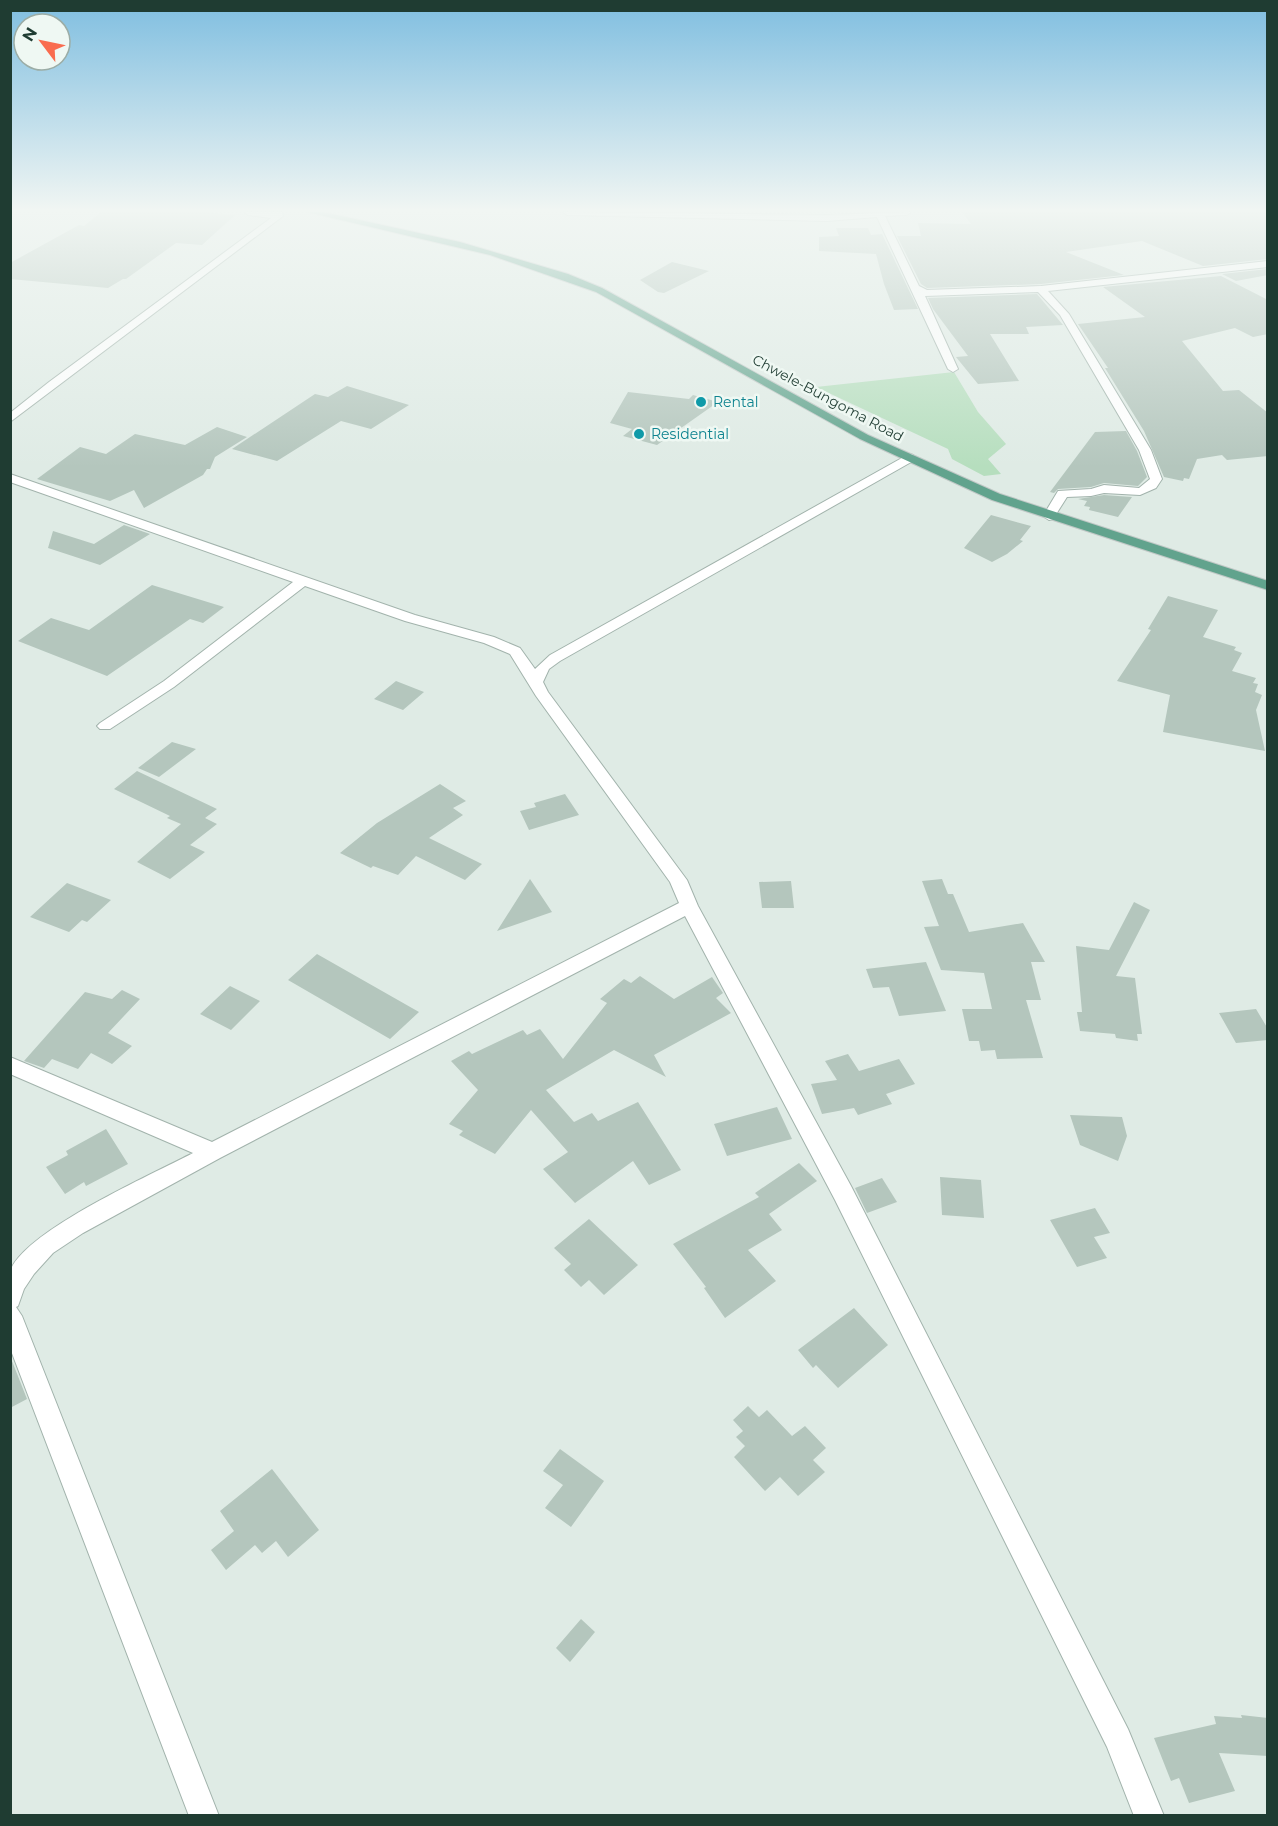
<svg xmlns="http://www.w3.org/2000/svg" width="1278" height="1826" viewBox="0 0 1278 1826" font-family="Montserrat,sans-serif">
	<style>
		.green { fill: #b6debe }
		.building { fill: #b4c6bd }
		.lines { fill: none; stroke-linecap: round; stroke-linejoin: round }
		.minor-casing { stroke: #a2b3ac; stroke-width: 2 }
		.major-casing { stroke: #c0c8c6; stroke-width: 2 }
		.minor { fill: #fff; fill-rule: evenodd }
		.major { fill: #61a38d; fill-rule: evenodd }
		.culture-dot { fill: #0f9aa8; stroke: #eff8f3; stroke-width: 2 }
		.labels { text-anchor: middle; stroke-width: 5; stroke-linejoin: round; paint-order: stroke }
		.far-street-label { font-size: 14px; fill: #1f3c32; stroke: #eff8f3 }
		.far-culture-label { font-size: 14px; fill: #0d838f; stroke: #eff8f3; text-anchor: start }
	</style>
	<rect width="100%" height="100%" fill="#dfebe5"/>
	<path class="green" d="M954 372 978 412 1006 444 988 459 1001 474 984 476 952 459 948 449 816 387Z"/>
	<path class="building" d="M101 212H203L235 215 202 245 176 243 126 279H123L108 288 10 279V263L79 225 84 226Z
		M962 212H1268V259L1203 266 1142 241 1066 252 1124 275 1041 284 927 288 921 284 897 236H921L918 223 971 224Z
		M836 228H868L871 235 882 234 918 309 894 310 884 284 876 254 819 251V237L839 236Z
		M672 262 709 271 664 293 658 292 640 280Z
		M1268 269V275L1236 281 1222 274Z
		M1221 276 1268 300V334L1253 337 1235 328 1182 341 1223 391 1239 390 1268 413V456L1227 460 1222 455 1197 459 1189 479 1184 478 1183 481 1164 477 1144 431 1105 368H1108L1078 324 1145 317 1103 287Z
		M1037 294 1063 325 1026 327 1029 334H990L1019 381 978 384 956 357 968 356 933 309 928 298Z
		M347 386 409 405 371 429 341 421 277 461 232 449 315 394 328 397Z
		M628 392 689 399 693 395 718 402 657 445 623 436 632 429 610 423Z
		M217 427 247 437 215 457 210 469H207L203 475 144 508 134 490 110 501 37 479 80 447 106 454 135 434 185 445Z
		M1126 431 1137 451 1147 477 1138 486 1104 483 1091 487 1058 489 1054 493 1050 492 1095 432Z
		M1104 495 1132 497 1118 517 1089 510 1090 507 1084 506 1087 501 1078 499Z
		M991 515 1031 526 1020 540 1023 541 1007 554 992 562 964 548Z
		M124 525 150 534 100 565 48 548 53 531 94 544Z
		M152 585 224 607 203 623 190 619 107 676 18 641 51 618 89 630Z
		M1168 596 1218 610 1203 637 1236 647 1234 650 1242 653 1232 671 1256 678 1253 683 1258 684 1255 692 1262 695 1256 710 1265 751 1163 732 1170 695 1117 681 1151 630 1148 629Z
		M396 681 424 692 403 710 374 699Z
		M172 742 196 749 159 777 138 768Z
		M137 771 217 809 205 818 217 824 190 845 205 852 170 879 137 862 181 824 167 818 170 816 114 789Z
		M440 784 466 801 453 808 463 815 429 838 482 864 465 880 416 856 398 875 373 866 371 868 340 853 377 823Z
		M565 794 579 815 529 830 520 811 536 807 534 803Z
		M530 879 552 912 497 931Z
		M942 879 948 894H953L969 932 1023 923 1045 962H1031L1041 1000H1026L1043 1058 997 1059 995 1050 981 1051 979 1041H969L962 1009H992L984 973 941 970 924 927 939 926 922 881Z
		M791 881 794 908H762L759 882Z
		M67 883 111 900 87 922 82 920 69 932 30 917Z
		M1134 902 1150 910 1116 976 1135 978 1142 1034H1137L1138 1041 1116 1038 1115 1034 1080 1031 1077 1012H1082L1076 946 1109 950Z
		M317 954 419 1012 390 1039 288 980Z
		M926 962 946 1011 899 1016 889 987 873 988 866 969Z
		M640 976 674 999 712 977 723 993 716 998 731 1013 654 1055 666 1077 614 1050 546 1090 574 1122 592 1113 598 1121 638 1102 681 1170 649 1185 633 1161 575 1203 543 1169 568 1152 531 1110 495 1154 459 1135 463 1131 449 1124 478 1090 451 1061 469 1051 472 1054 523 1030 527 1035 540 1029 563 1059 607 1003 600 999 624 979 631 983Z
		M230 986 260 1001 231 1030 200 1014Z
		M122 990 140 999 108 1033 132 1046 112 1064 91 1053 78 1069 52 1059 44 1068 24 1061 85 992 112 999Z
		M1256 1009 1268 1029V1040L1236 1043 1219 1013Z
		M848 1054 859 1071 899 1059 915 1084 886 1094 892 1104 858 1115 854 1108 822 1114 811 1084 837 1080 825 1061Z
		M777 1107 792 1139 727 1156 714 1124Z
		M1070 1115 1122 1117 1127 1136 1118 1161 1080 1145Z
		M106 1129 128 1164 86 1186 84 1182 65 1194 46 1167 68 1155 66 1151Z
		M799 1163 817 1181 769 1214 782 1230 748 1250 776 1281 725 1318 704 1288 706 1287 673 1244 759 1197 755 1193Z
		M940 1177 981 1180 984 1218 942 1215Z
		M882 1178 897 1202 867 1213 855 1188Z
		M1095 1208 1110 1233 1094 1237 1107 1258 1077 1267 1050 1220Z
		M589 1219 638 1265 604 1295 589 1280 581 1287 564 1270 571 1264 554 1248Z
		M854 1308 888 1345 838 1388 816 1365 813 1368 798 1350Z
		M10 1356 27 1399 10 1408Z
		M748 1406 759 1417 767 1410 792 1436 805 1426 826 1448 813 1460 825 1472 798 1496 780 1477 765 1491 734 1457 745 1446 736 1437 743 1431 733 1420Z
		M560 1449 604 1481 571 1527 545 1508 563 1485 543 1471Z
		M272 1469 319 1530 288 1557 276 1541 262 1553 255 1545 226 1570 211 1550 234 1531 220 1511Z
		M581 1619 595 1632 570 1662 556 1648Z
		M1241 1715 1268 1718V1756L1219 1753 1235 1791 1189 1803 1179 1778 1171 1781 1154 1738 1216 1724 1214 1716 1242 1718Z"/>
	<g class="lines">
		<defs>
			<path id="minor" d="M244 212H282L283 216 10 422V413L49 382 271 218 248 215Z
				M563 212 827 215 911 212 907 215 885 216 919 286 927 290 1041 286 1268 261V267L1048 291 1069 314 1151 450 1162 479 1156 488 1140 495 1104 493 1091 496 1067 497 1053 519 1049 520 1043 516 1058 491 1091 489 1104 485 1139 488 1150 479 1139 450 1060 315 1038 292 925 296 958 369 953 372 948 369 877 217 827 221 567 215Z
				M909 454 913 455V461L560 661 549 669 543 682 548 692 687 880 698 906 851 1186 1128 1729 1164 1816H1134L1107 1747 835 1200 685 916 220 1158 83 1233 53 1253 34 1274 24 1289 18 1306 16 1307 22 1316 219 1816H189L10 1348C10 1334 7 1279 11 1269 29 1229 151 1175 193 1153L10 1074V1057L212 1142 679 903 670 882 536 696 510 654 484 643 405 621 305 586 174 687 110 729H100L97 726 100 723 164 681 293 582 10 482V474L415 615 494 637 520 648 535 669 550 655Z"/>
			<path id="major" d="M307 212H323L460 242 568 274 602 288 868 435 1000 494 1268 581V590L992 500 860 439 596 292 490 255Z"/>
		</defs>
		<use href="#minor" class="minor-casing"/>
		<use href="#major" class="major-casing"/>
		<use href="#minor" class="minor"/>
		<use href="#major" class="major"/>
	</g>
	<linearGradient id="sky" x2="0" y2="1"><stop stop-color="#7fbee0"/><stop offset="0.45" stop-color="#f1f6f3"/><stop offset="1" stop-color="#f1f6f3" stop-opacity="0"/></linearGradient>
	<rect width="1278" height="467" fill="url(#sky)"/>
	<g class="culture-dot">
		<circle cx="701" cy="402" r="6"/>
		<circle cx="639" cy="434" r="6"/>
	</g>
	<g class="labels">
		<g class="far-street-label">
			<text transform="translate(828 398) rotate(28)" y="5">Chwele-Bungoma Road</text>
		</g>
		<g class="far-culture-label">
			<text x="713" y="407">Rental</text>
			<text x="651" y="439">Residential</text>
		</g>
	</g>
	<rect width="1278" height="1826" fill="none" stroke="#1f3c32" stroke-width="24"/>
	<g transform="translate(42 42) rotate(302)"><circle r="28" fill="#eff8f3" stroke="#9cada6" stroke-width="1.5"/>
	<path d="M0-4.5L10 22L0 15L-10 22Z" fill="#f96c4f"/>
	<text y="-9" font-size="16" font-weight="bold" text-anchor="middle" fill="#1f3c32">N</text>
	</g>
</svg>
